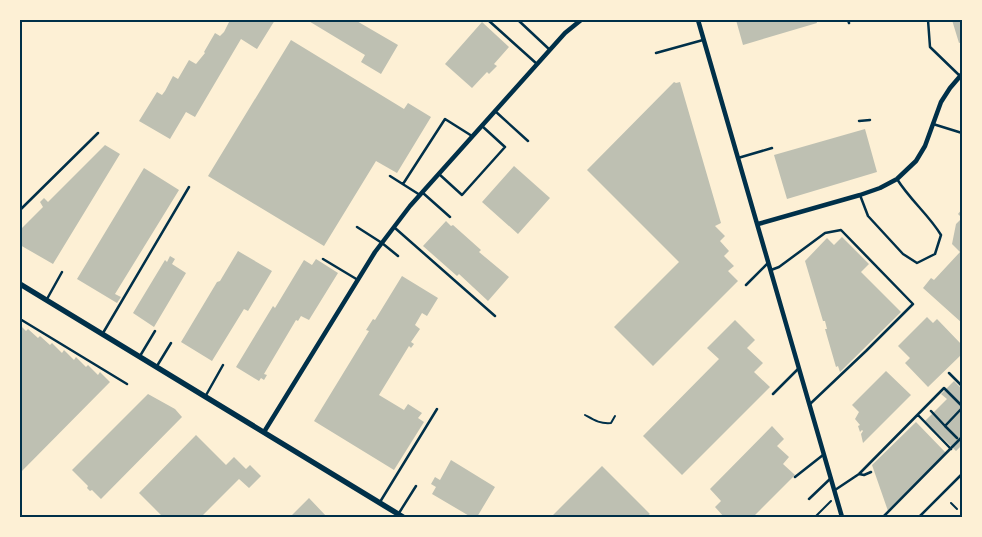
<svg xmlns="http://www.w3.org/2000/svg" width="982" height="537" viewBox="0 0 982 537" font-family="'Alegreya Sans',sans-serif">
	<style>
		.building { fill: #bec0b2 }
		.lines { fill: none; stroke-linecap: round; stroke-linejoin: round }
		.path { stroke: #003049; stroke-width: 2 }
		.service { stroke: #003049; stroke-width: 2.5 }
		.minor { stroke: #003049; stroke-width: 4.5 }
		.tertiary { stroke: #003049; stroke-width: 5.5 }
		.neatline { fill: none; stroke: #003049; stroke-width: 2 }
	</style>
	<rect width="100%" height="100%" fill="#fdf0d5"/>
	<path class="building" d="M230 20H275L257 49 241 39 195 117 186 112 170 139 139 121 157 92 162 95 165 91 173 76 178 79 189 60 196 64 205 53 204 52 215 33 220 36 224 32Z
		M307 20H355L398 45 381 74 361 62 365 55Z
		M736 20H816L817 23 743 45Z
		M952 20H962V42L959 43Z
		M482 22 509 47 494 64 497 66 489 74 487 72 472 88 445 64Z
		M291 40 404 109 408 103 431 117 397 173 376 161 324 246 208 176Z
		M674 82 676 83 680 82 721 223 715 226 725 236 720 241 729 251 724 256 734 266 728 271 738 281 653 366 614 327 679 262 587 170Z
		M865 129 877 172 787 199 774 155Z
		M105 145 120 154 53 264 20 245V230L43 207 40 202 44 198 48 202Z
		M514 166 550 198 518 234 482 202Z
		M144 168 179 190 115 294 121 297 117 303 77 279Z
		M962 209V323L923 288 931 278 934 280 960 252 952 244 956 224 962 218 958 214Z
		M446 221 451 226 453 225 481 250 479 252 509 277 488 301 459 274 457 276 423 246Z
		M842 237 869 264 861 272 901 312 840 372 838 366 836 367 825 329H827L825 321H823L805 261 827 238 834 245Z
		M238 251 272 271 248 311 244 309 212 361 181 342 217 282 220 281Z
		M170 256 175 259 172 264 186 273 154 327 133 313 165 260 167 262Z
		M316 259 338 273 309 320 301 316 298 321 296 320 264 374 267 375 264 380 261 378 259 381 236 367 273 306 275 308 304 260 312 265Z
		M402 276 438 298 427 316 422 313 415 325 420 329 411 342 414 344 411 348 409 346 379 395 404 410 408 404 422 413 418 418 424 422 394 470 314 421 369 331 366 330 373 319 375 320Z
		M927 317 933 323 937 319 962 345V354L928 387 905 363 910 358 898 346Z
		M735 320 755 340 747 348 763 363 754 372 770 387 682 475 643 436 719 359 707 348Z
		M20 325 26 331 28 329 38 338 40 336 50 345 52 343 62 353 64 350 74 360 76 357 86 367 88 365 98 375 100 372 110 382 20 473Z
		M886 371 911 395 863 443 861 434 863 431 862 430 860 432 858 426 860 425 855 419 859 412 852 405Z
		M954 381 962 389V445L956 451 925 421 947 399 941 394Z
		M148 394 175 409 182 417 101 499 92 490 90 491 87 488 88 486 72 470Z
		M916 422 946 453 888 511 872 465Z
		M772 426 784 439 777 446 789 457 783 464 795 475 753 517H724L715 507 721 501 710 489Z
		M196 435 226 465 234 457 246 469 250 465 261 476 249 488 239 479 201 517H163L139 493Z
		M451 460 495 487 477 517H471L432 494 436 487 431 484 435 477 440 480Z
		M602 466 650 514 646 517H551Z
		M309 498 327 517H290Z"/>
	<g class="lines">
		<path class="path" d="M585 415C594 420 600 424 611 423L615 416
			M951 503 957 509
			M815 517 831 501"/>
		<path class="service" d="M488 20 537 64
			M518 20 550 50
			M848 20 849 23
			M928 20 930 47 960 76
			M656 53 703 40
			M495 111 528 141
			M859 121 870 120
			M933 124 962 133
			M738 158 772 148
			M439 174 462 195 505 147 482 126
			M390 176 420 195
			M403 184 445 119 472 136
			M423 193 450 217
			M860 195 868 216 903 254 917 263 935 254 941 235C929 215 910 200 897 179
			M20 210 98 133
			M357 227 382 243 398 256
			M395 228 495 316
			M323 259 358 280
			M771 270 779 267 825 233 841 230 913 304 866 351 810 404
			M746 285 768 263
			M47 299 62 272
			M20 319 127 384
			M103 333 189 187
			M140 356 155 331
			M157 366 171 343
			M949 373 962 386
			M773 394 798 369
			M205 397 223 365
			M931 411 945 426 962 408
			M918 415 951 449
			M945 426 957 438
			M859 474 864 475 871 472
			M795 477 823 455
			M835 490 859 474 944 388 962 406
			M809 499 831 478
			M380 502 437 409
			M399 513 416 486
			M883 517 962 437
			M919 517 962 474"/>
		<path class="minor" d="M698 20 842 517
			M758 224 860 195 880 188 897 179 916 161 925 146 941 102 950 88 962 74
			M264 432 375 252 410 206 565 33 581 20"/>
		<path class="tertiary" d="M20 284 403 517"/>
	</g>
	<rect width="982" height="537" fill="none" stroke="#fdf0d5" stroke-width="42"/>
	<rect x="21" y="21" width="940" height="495" class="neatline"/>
</svg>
